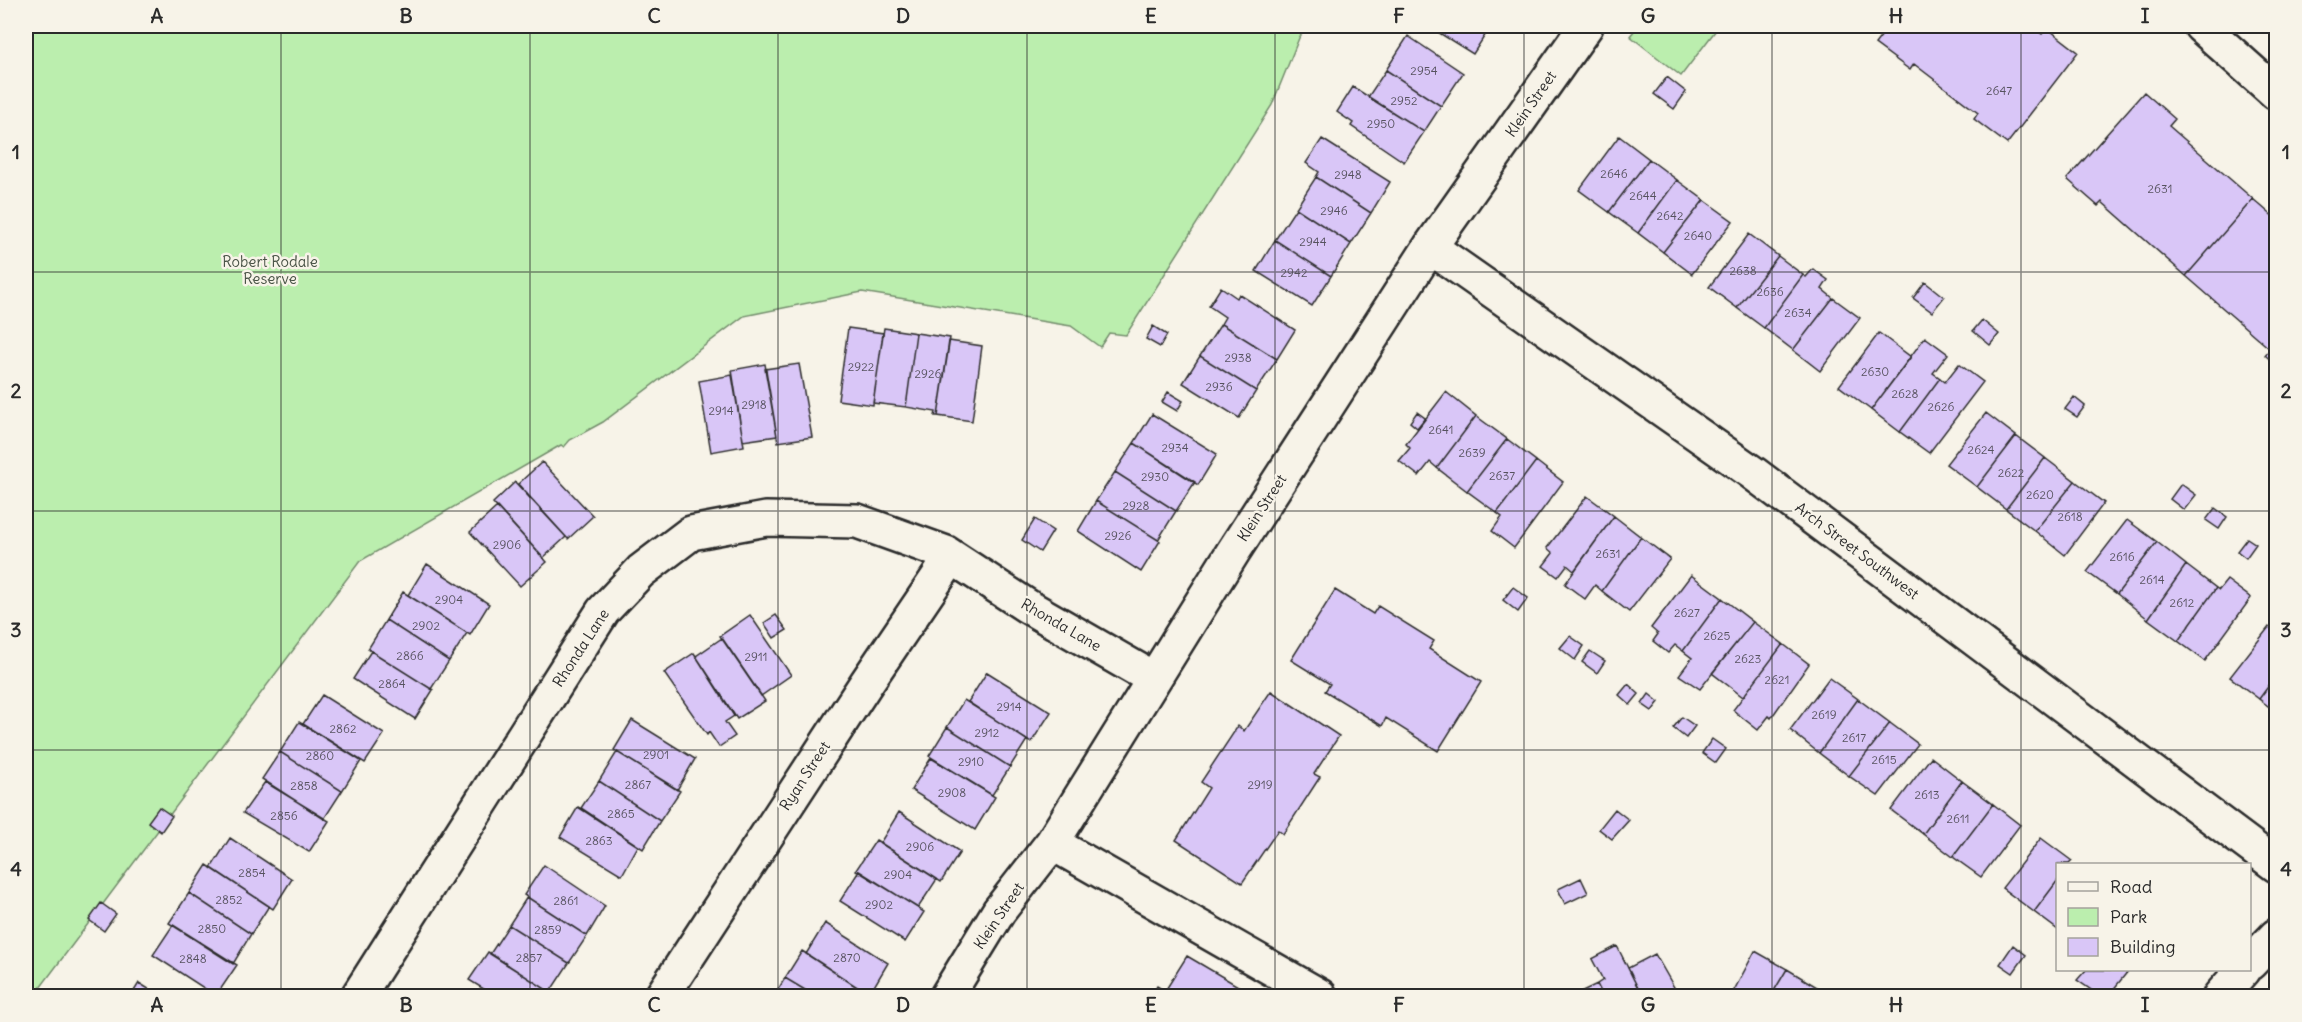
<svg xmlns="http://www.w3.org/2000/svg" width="2302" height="1022" viewBox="0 0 2302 1022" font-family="Delius,sans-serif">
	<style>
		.green { fill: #bbeeae; stroke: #738c6c; stroke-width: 1.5 }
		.building { fill: #d9c6f7; stroke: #2b2b2b; stroke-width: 1.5 }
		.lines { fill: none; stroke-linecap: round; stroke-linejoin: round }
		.minor-casing { stroke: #2b2b2b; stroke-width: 38 }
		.minor { stroke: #f7f3e8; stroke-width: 33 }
		.grid { fill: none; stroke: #2b2b2b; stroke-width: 1.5; stroke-opacity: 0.55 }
		.labels { text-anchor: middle; stroke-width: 5; stroke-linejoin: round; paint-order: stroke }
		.number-label { font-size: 12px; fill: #56525e }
		.street-label { font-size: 15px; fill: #2b2b2b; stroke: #f7f3e8 }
		.park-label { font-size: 15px; fill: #485245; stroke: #f7f3e8 }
		.neatline { fill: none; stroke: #2b2b2b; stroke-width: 2 }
		.grid-label { font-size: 20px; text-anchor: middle; font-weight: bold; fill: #2b2b2b }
	</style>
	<rect width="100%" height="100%" fill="#f7f3e8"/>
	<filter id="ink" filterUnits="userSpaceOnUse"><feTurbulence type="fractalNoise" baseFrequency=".0167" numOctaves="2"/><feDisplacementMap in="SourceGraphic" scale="12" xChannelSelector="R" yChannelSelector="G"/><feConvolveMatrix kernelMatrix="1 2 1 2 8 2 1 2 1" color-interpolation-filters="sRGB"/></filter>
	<g filter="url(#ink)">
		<path class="green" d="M26 26H1307L1299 38 1272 105 1126 335 1109 333 1100 347 1071 326 862 292 744 316 603 422 570 440 564 447 561 445 360 561 34 996H26Z
			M1638 26H1719L1681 76 1630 36Z"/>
		<path class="building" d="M1428 26H1491L1473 54Z
			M1889 26H2030L2042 34 2047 28 2078 52 2007 144 1974 119 1978 113 1914 64 1910 70 1875 44Z
			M1408 36 1463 73 1441 106 1386 70Z
			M1386 70 1441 106 1424 132 1368 97Z
			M1667 77 1686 92 1674 109 1654 94Z
			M1353 87 1424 132 1404 162 1351 126 1353 123 1337 112Z
			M2144 92 2175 119 2169 126 2253 199 2186 276 2102 202 2098 206 2067 179Z
			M1619 136 1649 159 1609 212 1579 190Z
			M1322 139 1390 182 1371 213 1316 177 1319 172 1306 163Z
			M1649 159 1677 180 1638 233 1609 212Z
			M1316 177 1371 213 1351 244 1296 208Z
			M1677 180 1704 200 1663 252 1638 233Z
			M2253 199 2276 219V365L2265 355 2270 349 2186 276Z
			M1704 200 1733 221 1692 274 1663 252Z
			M1296 208 1351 244 1331 276 1275 240Z
			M1749 234 1778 256 1737 308 1709 287Z
			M1275 240 1331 276 1312 306 1256 271Z
			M1778 256 1803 275 1764 328 1737 308Z
			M1813 269 1828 280 1822 289 1833 298 1793 350 1764 328 1803 275 1806 277Z
			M1925 282 1944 297 1932 312 1913 298Z
			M1221 287 1237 298 1239 294 1295 330 1277 359 1221 324 1225 317 1209 306Z
			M1833 298 1860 318 1820 371 1793 350Z
			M1982 320 1999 334 1990 345 1973 331Z
			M1221 324 1277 359 1256 391 1200 356Z
			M1153 326 1167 335 1160 347 1146 339Z
			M848 328 883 333 873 405 838 400Z
			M884 328 916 333 906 407 873 403Z
			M916 333 950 338 938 416H935L936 412 906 407Z
			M1879 333 1911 357 1871 410 1839 386Z
			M1925 337 1948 354 1933 373 1940 378 1900 432 1871 410Z
			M949 341 982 346 972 421 938 416Z
			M1200 356 1256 391 1239 418 1183 383Z
			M765 364 777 436 743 441 732 370Z
			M799 364 812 437 778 442 765 369Z
			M1959 364 1983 382 1929 453 1900 432 1940 378 1945 382Z
			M732 375 744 446 711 452 699 381Z
			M1168 392 1183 401 1177 411 1162 402Z
			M1446 392 1476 416 1437 468 1430 462 1419 476 1399 461 1410 448 1406 444Z
			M2074 397 2085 406 2077 417 2065 409Z
			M1417 412 1425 418 1417 428 1410 422Z
			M1986 413 2016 436 1977 487 1946 464Z
			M1152 414 1217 454 1198 485 1134 443Z
			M1476 416 1507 439 1467 491 1437 468Z
			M2016 436 2045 458 2006 509 1977 487Z
			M1507 439 1536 461 1497 513 1467 491Z
			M1134 443 1195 482 1176 511 1115 472Z
			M2045 458 2075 481 2035 531 2006 509Z
			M1536 461 1563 482 1514 548 1492 531 1502 517 1497 513Z
			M542 462 593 516 568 539 518 484Z
			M1115 472 1176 511 1158 540 1096 501Z
			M2075 481 2104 503 2065 555 2035 531Z
			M515 482 566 537 543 558 493 503Z
			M2181 484 2196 495 2184 510 2170 499Z
			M1587 496 1614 516 1574 571 1567 565 1558 577 1543 566 1553 553 1547 548Z
			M1096 501 1160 541 1141 572 1078 531Z
			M497 507 547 562 520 586 470 532Z
			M2215 508 2227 517 2219 529 2206 520Z
			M1614 516 1641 537 1602 591 1595 585 1585 599 1565 584Z
			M1035 519 1053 531 1040 552 1022 540Z
			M2127 520 2157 542 2117 594 2087 572Z
			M1641 537 1670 559 1629 612 1602 591Z
			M2247 538 2256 544 2246 558 2237 551Z
			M2157 542 2186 565 2148 619 2117 594Z
			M427 564 489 604 470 635 408 595Z
			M2186 565 2216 588 2178 641 2148 619Z
			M1691 575 1722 598 1683 651 1675 645 1668 653 1653 641 1658 634 1651 628Z
			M2227 580 2251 598 2205 661 2178 641 2216 588 2219 590Z
			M1513 587 1528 598 1518 612 1503 600Z
			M1335 590 1373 614 1378 606 1434 641 1429 649 1481 682 1438 751 1386 718 1382 726 1325 691 1330 684 1291 660Z
			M403 592 467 633 449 661 386 620Z
			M1722 598 1753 622 1700 689 1679 675 1692 658 1683 651Z
			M750 615 791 675 761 696 720 636Z
			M776 615 787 630 774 638 764 623Z
			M386 620 449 661 431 689 368 649Z
			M1753 622 1783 644 1743 697 1712 673Z
			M2269 627 2276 632V676L2259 699 2230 677Z
			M1570 636 1584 646 1575 660 1560 648Z
			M722 638 765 701 737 719 696 656Z
			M1783 644 1809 664 1771 718 1769 716 1758 730 1733 710Z
			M371 651 433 690 415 719 353 679Z
			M1590 651 1605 661 1597 673 1582 662Z
			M694 653 734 716 725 722 735 736 719 747 709 732 707 735 664 673Z
			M987 672 1051 712 1031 743 968 702Z
			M2276 676V712L2259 699Z
			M1829 678 1858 699 1819 753 1790 730Z
			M1628 684 1639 694 1630 705 1619 695Z
			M1271 691 1339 736 1314 774 1320 777 1283 834 1278 830 1242 883 1176 840 1209 788 1201 782 1238 726 1244 731Z
			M1649 694 1659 702 1652 711 1642 704Z
			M322 695 384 734 365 763 303 724Z
			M1858 699 1890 723 1849 776 1819 753Z
			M964 700 1027 740 1010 767 947 727Z
			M1682 717 1695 726 1686 738 1673 728Z
			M632 720 695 759 677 790 614 750Z
			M299 722 361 761 342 791 280 752Z
			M1890 723 1918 744 1878 796 1849 776Z
			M947 727 1010 767 992 795 929 756Z
			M1712 739 1726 749 1716 763 1702 753Z
			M280 752 342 791 324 819 262 779Z
			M617 752 680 791 660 821 599 781Z
			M1931 757 1962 781 1923 834 1891 810Z
			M931 758 995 797 975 830 911 790Z
			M599 781 660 821 643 849 581 808Z
			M1962 781 1993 804 1953 857 1923 834Z
			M265 782 329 821 309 852 243 813Z
			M1993 804 2020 825 1981 877 1953 857Z
			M159 807 172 816 161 832 148 822Z
			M578 807 638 846 622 875 560 837Z
			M1615 809 1629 820 1612 839 1599 829Z
			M899 812 960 852 941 882 880 843Z
			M230 838 292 879 273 909 211 868Z
			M2041 838 2072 861 2069 864H2058V880L2034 912 2002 888Z
			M876 840 937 879 918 908 856 870Z
			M207 865 269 906 251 934 189 893Z
			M544 865 605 906 587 936 524 895Z
			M859 871 924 912 905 942 840 901Z
			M1581 878 1588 893 1565 904 1558 889Z
			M2058 880V930L2034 912Z
			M189 893 251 934 233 964 169 923Z
			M527 897 587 936 569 963 509 925Z
			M101 903 116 914 104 931 89 920Z
			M825 923 888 963 869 995 806 954Z
			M173 925 237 965 216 996 153 955Z
			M509 925 569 963 550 992 490 954Z
			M2013 945 2026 955 2013 973 2000 964Z
			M1617 946 1642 996H1603L1597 984 1603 980 1592 959Z
			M802 951 865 992 862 996H815L785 978Z
			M1755 951 1787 969 1771 996H1731Z
			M488 952 550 992 547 996H495L469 980Z
			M1655 954 1679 996H1642L1628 968Z
			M1187 956 1255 996H1151L1157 986 1165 991Z
			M1787 969 1817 987 1811 996H1771Z
			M2086 970H2129L2108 996H2100L2077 980Z
			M785 978 815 996H774Z
			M139 983 160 996H131Z
			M1597 984 1603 996H1572Z
			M1817 987 1834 996H1811Z
			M2006 988 2018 996H2000Z"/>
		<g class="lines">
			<defs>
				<path id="minor" d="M2201 26 2276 93
					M1430 247 1753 473 2276 865
					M1052 843 1320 996
					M2250 963 2276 936
					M358 996 603 611 641 571 691 533 766 519 857 521 946 553 1027 606 1154 679
					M662 996 867 682 951 558
					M947 996 999 911 1052 843 1233 552 1430 247 1586 26
					M2220 996 2243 970"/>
			</defs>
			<use href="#minor" class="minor-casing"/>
			<use href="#minor" class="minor"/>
		</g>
	</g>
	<path class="grid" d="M281 26V996M530 26V996M778 26V996M1027 26V996M1275 26V996M1524 26V996M1772 26V996M2021 26V996M26 272H2276M26 511H2276M26 750H2276"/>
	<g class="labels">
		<g class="number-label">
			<text x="1424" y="75">2954</text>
			<text x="1999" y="95">2647</text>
			<text x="1404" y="105">2952</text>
			<text x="1381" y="128">2950</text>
			<text x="1614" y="178">2646</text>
			<text x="1348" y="179">2948</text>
			<text x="2160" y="193">2631</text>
			<text x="1643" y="200">2644</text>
			<text x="1334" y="215">2946</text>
			<text x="1670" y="220">2642</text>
			<text x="1698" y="240">2640</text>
			<text x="1313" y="246">2944</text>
			<text x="1743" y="275">2638</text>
			<text x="1294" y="277">2942</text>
			<text x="1770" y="296">2636</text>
			<text x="1798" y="317">2634</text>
			<text x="1238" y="362">2938</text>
			<text x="861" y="371">2922</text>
			<text x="1875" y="376">2630</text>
			<text x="928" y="378">2926</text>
			<text x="1219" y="391">2936</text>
			<text x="1905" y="398">2628</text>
			<text x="754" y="409">2918</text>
			<text x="1941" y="411">2626</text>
			<text x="721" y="415">2914</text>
			<text x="1441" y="434">2641</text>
			<text x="1175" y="452">2934</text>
			<text x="1981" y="454">2624</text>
			<text x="1472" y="457">2639</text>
			<text x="2011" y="477">2622</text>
			<text x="1502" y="480">2637</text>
			<text x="1155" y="481">2930</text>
			<text x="2040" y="499">2620</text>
			<text x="1136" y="510">2928</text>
			<text x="2070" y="521">2618</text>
			<text x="1118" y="540">2926</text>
			<text x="507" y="549">2906</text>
			<text x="1608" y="558">2631</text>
			<text x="2122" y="561">2616</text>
			<text x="2152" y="584">2614</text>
			<text x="449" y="604">2904</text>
			<text x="2182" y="607">2612</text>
			<text x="1687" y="617">2627</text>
			<text x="426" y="630">2902</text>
			<text x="1717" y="640">2625</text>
			<text x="410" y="660">2866</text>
			<text x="756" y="661">2911</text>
			<text x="1748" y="663">2623</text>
			<text x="1777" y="684">2621</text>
			<text x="392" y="688">2864</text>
			<text x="1009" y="711">2914</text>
			<text x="1824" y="719">2619</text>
			<text x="343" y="733">2862</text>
			<text x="987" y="737">2912</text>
			<text x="1854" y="742">2617</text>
			<text x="656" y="759">2901</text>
			<text x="320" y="760">2860</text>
			<text x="1884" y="764">2615</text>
			<text x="971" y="766">2910</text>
			<text x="638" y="789">2867</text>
			<text x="1260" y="789">2919</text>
			<text x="304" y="790">2858</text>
			<text x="952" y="797">2908</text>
			<text x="1927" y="799">2613</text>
			<text x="621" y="818">2865</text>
			<text x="284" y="820">2856</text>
			<text x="1958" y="823">2611</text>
			<text x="599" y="845">2863</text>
			<text x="920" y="851">2906</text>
			<text x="252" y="877">2854</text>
			<text x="898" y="879">2904</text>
			<text x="229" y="904">2852</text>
			<text x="566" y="905">2861</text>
			<text x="879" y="909">2902</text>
			<text x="212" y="933">2850</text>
			<text x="548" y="934">2859</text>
			<text x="529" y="962">2857</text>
			<text x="847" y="962">2870</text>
			<text x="193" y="963">2848</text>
		</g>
		<g class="street-label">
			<text transform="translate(1531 104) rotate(-55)" y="5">Klein Street</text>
			<text transform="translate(1262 508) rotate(-57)" y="5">Klein Street</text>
			<text transform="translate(1857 551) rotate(37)" y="5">Arch Street Southwest</text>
			<text transform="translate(1061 625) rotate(30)" y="5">Rhonda Lane</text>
			<text transform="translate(581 648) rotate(-57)" y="5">Rhonda Lane</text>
			<text transform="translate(805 776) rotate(-57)" y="5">Ryan Street</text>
			<text transform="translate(999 916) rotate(-56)" y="5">Klein Street</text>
		</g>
		<g class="park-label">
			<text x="270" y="267">Robert Rodale<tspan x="270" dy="17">Reserve</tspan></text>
		</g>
	</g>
	<rect width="2302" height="1022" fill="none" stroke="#f7f3e8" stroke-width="66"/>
	<rect x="2056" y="863" width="195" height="108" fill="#f7f3e8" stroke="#a5a39c" stroke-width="1.5"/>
	<rect x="2068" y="882" width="30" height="9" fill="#f7f3e8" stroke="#a5a39c" stroke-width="1.5"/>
	<text x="2110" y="893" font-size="18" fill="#2b2b2b">Road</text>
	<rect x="2068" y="908" width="30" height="18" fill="#bbeeae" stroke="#a5a39c" stroke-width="1.5"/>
	<text x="2110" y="923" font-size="18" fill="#2b2b2b">Park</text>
	<rect x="2068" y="938" width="30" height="18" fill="#d9c6f7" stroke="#a5a39c" stroke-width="1.5"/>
	<text x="2110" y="953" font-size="18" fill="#2b2b2b">Building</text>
	<rect x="33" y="33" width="2236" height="956" class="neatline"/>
	<g class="grid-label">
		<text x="157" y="23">A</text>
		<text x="406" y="23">B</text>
		<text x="654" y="23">C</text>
		<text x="903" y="23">D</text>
		<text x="1151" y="23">E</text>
		<text x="1399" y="23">F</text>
		<text x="1648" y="23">G</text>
		<text x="1896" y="23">H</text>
		<text x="2145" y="23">I</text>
		<text x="16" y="159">1</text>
		<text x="2286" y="159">1</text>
		<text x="16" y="398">2</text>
		<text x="2286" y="398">2</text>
		<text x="16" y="637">3</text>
		<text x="2286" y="637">3</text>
		<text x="16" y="876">4</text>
		<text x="2286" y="876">4</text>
		<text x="157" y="1012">A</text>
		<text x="406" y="1012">B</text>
		<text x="654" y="1012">C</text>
		<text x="903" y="1012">D</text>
		<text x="1151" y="1012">E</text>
		<text x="1399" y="1012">F</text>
		<text x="1648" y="1012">G</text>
		<text x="1896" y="1012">H</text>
		<text x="2145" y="1012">I</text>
	</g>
</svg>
